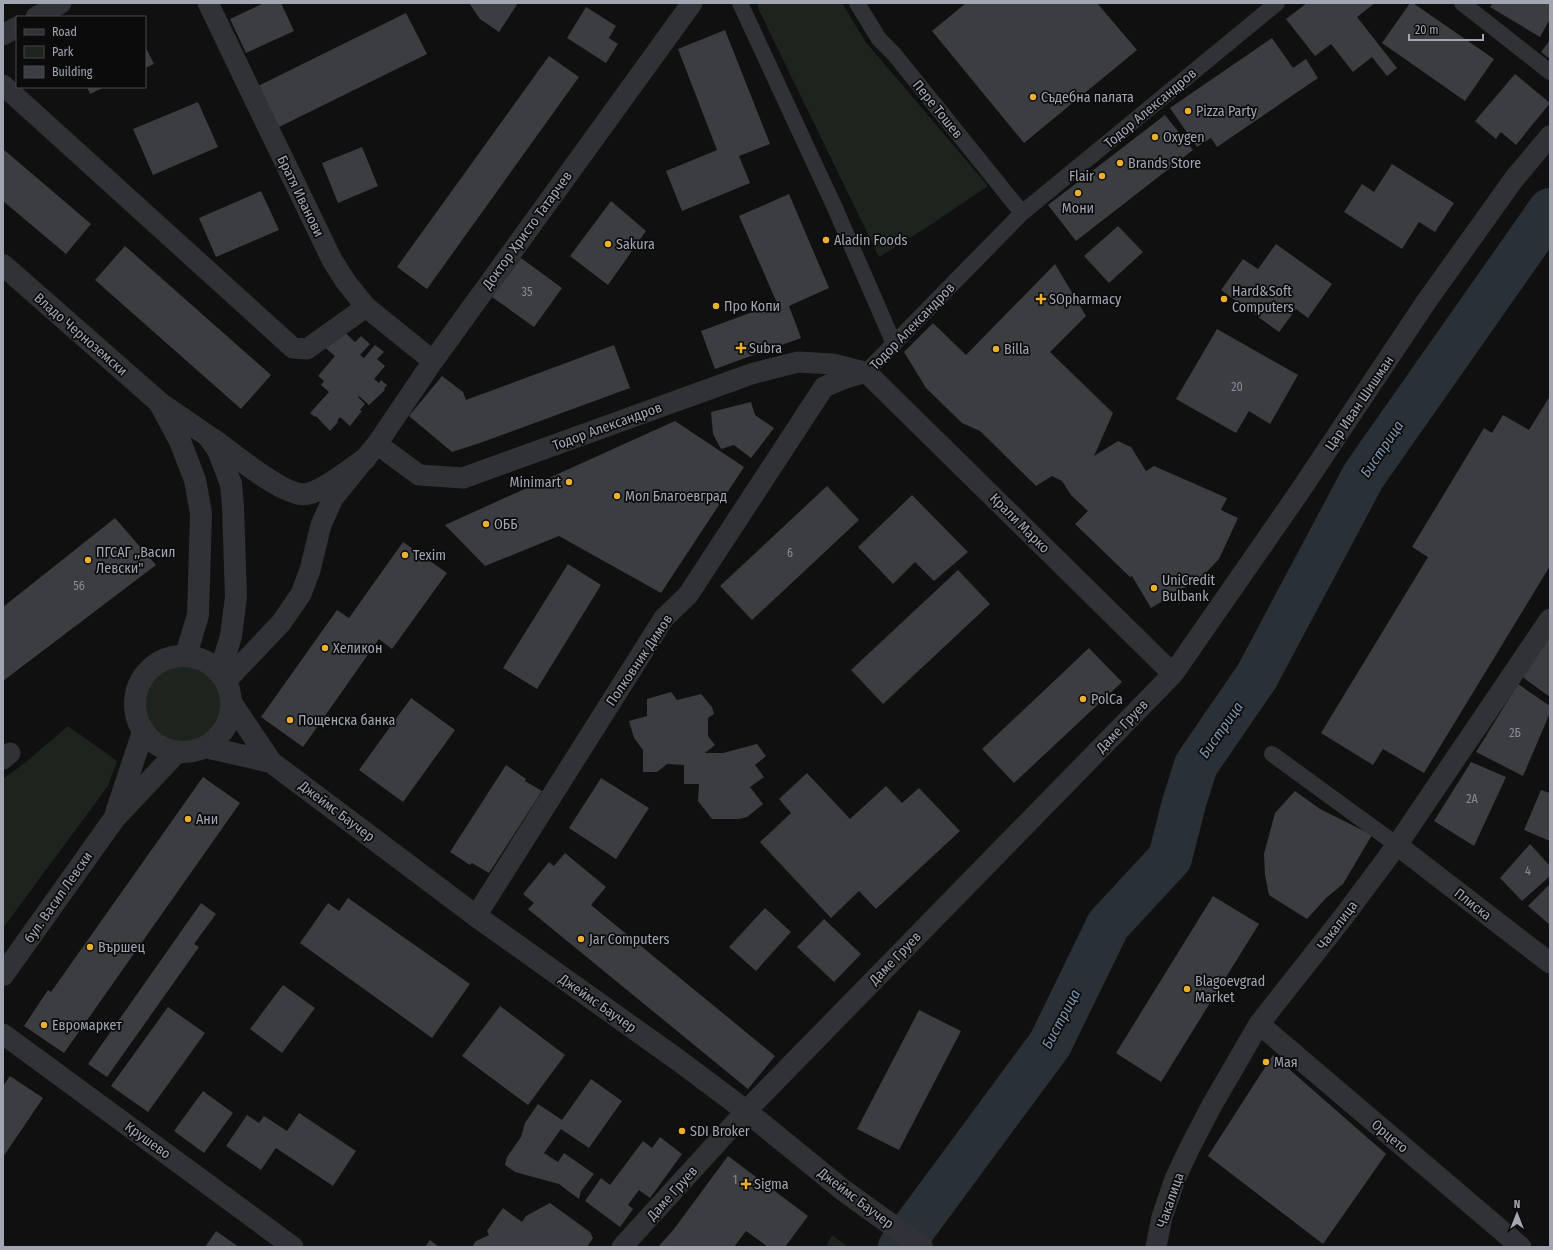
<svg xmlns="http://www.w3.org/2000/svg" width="1553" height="1250" viewBox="0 0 1553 1250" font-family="'Fira Sans Condensed',sans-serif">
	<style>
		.green { fill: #1c241d }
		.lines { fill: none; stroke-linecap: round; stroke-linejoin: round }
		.river { stroke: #293036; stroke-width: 44 }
		.building { fill: #3c3d41 }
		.pedestrian { stroke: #313236; stroke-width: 16 }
		.minor { stroke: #313236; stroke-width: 21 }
		.tertiary { stroke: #313236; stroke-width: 22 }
		.poi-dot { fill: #ebb02e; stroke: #0b0b0c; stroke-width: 1.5 }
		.labels { text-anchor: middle; stroke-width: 3.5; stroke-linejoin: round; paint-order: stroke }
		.number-label { font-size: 12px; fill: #888c96 }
		.poi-label { font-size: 14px; fill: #a1a6b2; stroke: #0b0b0c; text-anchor: start }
		.street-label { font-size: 14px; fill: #a1a6b2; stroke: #0b0b0c }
		.water-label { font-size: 15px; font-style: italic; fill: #7993ac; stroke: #0b0b0c }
	</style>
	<rect width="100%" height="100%" fill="#101011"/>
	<path class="green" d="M758 3H842L865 41 988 186 929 226 879 257 758 8Z
		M143 704a40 40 0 1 1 80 0a40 40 0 1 1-80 0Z
		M68 726 117 761 108 786 3 928V779L27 761Z
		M832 1235 848 1247H826Z"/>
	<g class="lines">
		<path class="river" d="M900 1247 1050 1044 1108 925 1170 858 1184 803 1196 765 1257 676 1364 475 1550 210"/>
	</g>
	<path class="building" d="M264 3H281L294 31 246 53 230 19Z
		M469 3H518L499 32 480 19Z
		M966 3H1097L1137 50 1024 143 932 31Z
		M1307 3H1375L1357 17 1397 68 1387 76 1372 57 1353 72 1331 44 1315 56 1286 19Z
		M1410 3H1413L1494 59 1465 101 1382 43Z
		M1493 3H1550V19L1540 37 1490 7Z
		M586 7 616 26 609 38 618 44 606 63 567 38Z
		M406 13 427 54 279 127 258 86Z
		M725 30 770 144 739 156 750 183 682 211 666 171 717 150 678 49Z
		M1272 38 1293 68 1306 59 1318 78 1217 147 1211 138 1197 147 1170 108Z
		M1550 40V59L1541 52Z
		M145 46 154 64 145 68Z
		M549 56 579 77 427 289 397 267Z
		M1515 74 1550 103 1516 145 1501 132 1496 139 1475 121Z
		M87 87H105L90 94Z
		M198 102 218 147 153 175 133 129Z
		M1165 115 1193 150 1076 241 1048 205Z
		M362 147 378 186 338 203 322 163Z
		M3 149 91 224 66 254 3 201Z
		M1392 164 1454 203 1435 232 1419 222 1402 249 1344 212 1362 184 1374 192Z
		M261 191 279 230 216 257 199 218Z
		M789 194 829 288 789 306 801 338 715 369 701 331 777 303 739 216Z
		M611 201 646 231 608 285 570 256Z
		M1118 226 1143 252 1109 283 1084 256Z
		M1276 244 1332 284 1308 318 1296 309 1279 332 1221 290 1243 259 1258 269Z
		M125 246 271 375 241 409 95 280Z
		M521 258 562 288 534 327 492 297Z
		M1055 264 1086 316 1050 352 1113 413 1094 456 1118 441 1131 447 1146 471 1154 466 1227 498 1221 510 1238 518 1219 559 1201 578 1151 608 1132 576 1130 577 1075 524 1088 511 1071 495 1062 481 1052 476 1036 486 980 431 962 423 926 388 904 352 933 323 966 355Z
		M339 327 355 342 361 336 370 344 360 355 364 358 375 345 384 352 377 359 385 366 374 379 379 383 381 380 387 385 384 389 385 390 369 405 359 396 358 397 365 404 360 410 362 411 350 426 340 417 337 421 338 422 330 431 316 416 315 417 310 413 329 392 321 385 324 381 318 376 335 356 323 346Z
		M1217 329 1298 375 1270 424 1249 411 1236 433 1176 399Z
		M614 345 630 388 480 443 452 452 409 416 442 376 463 392 466 400Z
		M1550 396V566L1424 773 1383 749 1373 765 1321 733 1428 557 1412 547 1484 428 1492 433 1503 415 1529 430Z
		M751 402 755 415 774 428 751 458 734 445 721 449 713 434 711 412Z
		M675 421 744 467 661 593 559 536 485 566 445 525Z
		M827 486 859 520 752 620 720 586Z
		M912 495 968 552 934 581 915 562 893 584 858 547Z
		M115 518 156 565 3 681V607Z
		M403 542 447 573 392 649 379 639 303 747 261 717 337 610 349 618Z
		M568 564 601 585 537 689 503 668Z
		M958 570 990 604 883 704 851 670Z
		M1550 630V697L1521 676Z
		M1089 648 1122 682 1014 783 982 749Z
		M1518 684 1550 706V713L1523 776 1476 752Z
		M671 692 677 700 701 694 712 707 714 714 708 718V736L715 745 705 753H723L757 744 766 756 755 765 764 777 750 787 763 804 747 817 739 819H712L698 801 699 784H684V765L667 764 657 772H643V750L634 738 629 721 647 716V699Z
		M411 698 455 730 403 802 359 770Z
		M1471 762 1506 777 1474 846 1434 821Z
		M506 765 526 779 525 781 542 791 489 873 472 863 470 865 450 852Z
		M807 773 850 819 886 786 902 803 919 788 960 831 876 909 859 891 831 918 760 842 791 813 779 799Z
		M203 777 240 803 64 1053 24 1026 48 990 51 992Z
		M601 778 649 808 616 859 569 828Z
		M1541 790 1550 793V841L1524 830Z
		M1295 791 1320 809 1372 835 1343 884 1326 898 1307 919 1269 895 1265 875 1264 854 1275 813Z
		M1530 844 1550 866V876L1522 901 1500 878Z
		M565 853 606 887 591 905 775 1056 748 1089 528 909 534 903 523 894 549 862 554 866Z
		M1550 884V925L1528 906Z
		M1213 896 1259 924 1161 1082 1116 1053Z
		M348 898 470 984 432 1038 300 943 328 903 339 911Z
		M201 903 216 914 194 944 199 947 107 1077 88 1064Z
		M765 908 791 932 756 971 729 947Z
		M824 919 861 954 834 982 797 947Z
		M283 985 315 1008 282 1053 250 1029Z
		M500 1006 565 1055 528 1105 462 1056Z
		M168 1007 205 1033 148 1112 111 1086Z
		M919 1010 961 1031 899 1150 857 1129Z
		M1273 1055 1386 1154 1323 1244 1208 1156Z
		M10 1076 43 1098 3 1157V1086Z
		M591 1079 622 1101 589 1148 561 1129 544 1153 558 1162 564 1153 594 1174 581 1191 579 1199 559 1184 515 1172 505 1165 507 1157 521 1137 525 1123 538 1104 562 1120Z
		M203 1091 233 1113 204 1153 174 1131Z
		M299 1113 356 1151 333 1186 276 1148 261 1170 226 1146 247 1115 259 1123 264 1116 287 1131Z
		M660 1137 682 1154 650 1198 639 1190 628 1205 633 1209 620 1227 585 1201 601 1178 610 1185 643 1141 652 1148Z
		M728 1156 808 1216 785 1247H768L746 1231 734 1247H658L674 1229Z
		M550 1203 590 1232 593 1238 587 1247H472L476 1241 489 1235 487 1231 503 1208 522 1222 526 1216Z
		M216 1231 239 1247H205Z
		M430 1240 439 1247H425Z"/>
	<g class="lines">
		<path class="pedestrian" d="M740 3 835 208 894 344
			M857 3 879 39 894 54 1022 213
			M1462 3 1550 72
			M866 372 1022 213 1277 3
			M1272 754 1397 845"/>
		<path class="minor" d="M208 3 332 260 346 282 366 307 433 361
			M36 17 61 3
			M3 35 17 27
			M3 85 293 348 307 349 366 307
			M866 372 1173 674
			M377 444 419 475 463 478 751 374 798 362 833 364 864 372
			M226 681 281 623 301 594 310 570 321 525 333 498 377 444 433 361 692 3
			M3 759 10 753
			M1397 845 1550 963
			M476 916 664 618 688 595 824 387 843 379 866 372
			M1259 1024 1521 1247
			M3 1034 293 1247
			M622 1247 746 1111 1173 674 1300 491 1426 302 1514 179 1550 136
			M1156 1247 1162 1217 1175 1179 1189 1149 1212 1105 1259 1024 1341 920 1397 845 1550 619"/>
		<path class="tertiary" d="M3 265 160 403 208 436 218 450 231 484 233 506 236 597 231 636 220 672
			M160 404 180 441 195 480 201 513 198 615 186 655
			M213 439C232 453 285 498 307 494 324 491 350 469 365 459
			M135 704a48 48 0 1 1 96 0a48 48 0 1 1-96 0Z
			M232 704 271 762 476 916 678 1060 746 1111 843 1190 922 1247
			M205 747 271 762
			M116 813 143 732
			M3 975 114 819 177 752"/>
	</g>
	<g class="poi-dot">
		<circle cx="1033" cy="97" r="4"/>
		<circle cx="1188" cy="111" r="4"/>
		<circle cx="1155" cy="137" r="4"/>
		<circle cx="1120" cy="163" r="4"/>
		<circle cx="1102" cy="176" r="4"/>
		<circle cx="1078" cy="193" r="4"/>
		<circle cx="826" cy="240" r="4"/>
		<circle cx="608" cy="244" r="4"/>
		<path d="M1039 293h4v4h4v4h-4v4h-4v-4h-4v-4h4z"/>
		<circle cx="1224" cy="299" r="4"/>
		<circle cx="716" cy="306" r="4"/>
		<path d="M739 342h4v4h4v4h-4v4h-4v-4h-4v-4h4z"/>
		<circle cx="996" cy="349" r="4"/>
		<circle cx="569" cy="482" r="4"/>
		<circle cx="617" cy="496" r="4"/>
		<circle cx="486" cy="524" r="4"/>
		<circle cx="405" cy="555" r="4"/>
		<circle cx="88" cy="560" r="4"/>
		<circle cx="1154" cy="588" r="4"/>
		<circle cx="325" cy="648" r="4"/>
		<circle cx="1083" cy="699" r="4"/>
		<circle cx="290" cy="720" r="4"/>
		<circle cx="188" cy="819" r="4"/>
		<circle cx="581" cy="939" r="4"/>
		<circle cx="90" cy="947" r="4"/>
		<circle cx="1187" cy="989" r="4"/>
		<circle cx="44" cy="1025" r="4"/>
		<circle cx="1266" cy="1062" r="4"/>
		<circle cx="682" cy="1131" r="4"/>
		<path d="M744 1178h4v4h4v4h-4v4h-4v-4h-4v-4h4z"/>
	</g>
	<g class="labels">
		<g class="number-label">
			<text x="527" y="296">35</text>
			<text x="1237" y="391">20</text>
			<text x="790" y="557">6</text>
			<text x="79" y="590">56</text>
			<text x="1515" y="737">2Б</text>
			<text x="1472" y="803">2А</text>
			<text x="1528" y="875">4</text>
			<text x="735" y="1184">1</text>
		</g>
		<g class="poi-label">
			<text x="1041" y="102">Съдебна палата</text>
			<text x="1196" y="116">Pizza Party</text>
			<text x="1163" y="142">Oxygen</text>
			<text x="1128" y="168">Brands Store</text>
			<text x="1094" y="181" text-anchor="end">Flair</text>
			<text x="1078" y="213" text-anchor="middle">Мони</text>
			<text x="834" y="245">Aladin Foods</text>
			<text x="616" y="249">Sakura</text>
			<text x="1232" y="296">Hard&amp;Soft<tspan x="1232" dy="16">Computers</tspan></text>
			<text x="1049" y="304">SOpharmacy</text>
			<text x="724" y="311">Про Копи</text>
			<text x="749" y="353">Subra</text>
			<text x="1004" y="354">Billa</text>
			<text x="561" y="487" text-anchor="end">Minimart</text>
			<text x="625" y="501">Мол Благоевград</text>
			<text x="494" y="529">ОББ</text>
			<text x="96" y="557">ПГСАГ ,,Васил<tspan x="96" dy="16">Левски"</tspan></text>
			<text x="413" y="560">Texim</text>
			<text x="1162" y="585">UniCredit<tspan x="1162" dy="16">Bulbank</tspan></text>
			<text x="333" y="653">Хеликон</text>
			<text x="1091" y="704">PolCa</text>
			<text x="298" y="725">Пощенска банка</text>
			<text x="196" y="824">Ани</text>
			<text x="589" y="944">Jar Computers</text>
			<text x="98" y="952">Вършец</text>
			<text x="1195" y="986">Blagoevgrad<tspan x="1195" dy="16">Market</tspan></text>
			<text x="52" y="1030">Евромаркет</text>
			<text x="1274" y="1067">Мая</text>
			<text x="690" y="1136">SDI Broker</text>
			<text x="754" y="1189">Sigma</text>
		</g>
		<g class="street-label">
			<text transform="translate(1150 108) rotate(-40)" y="5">Тодор Александров</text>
			<text transform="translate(938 109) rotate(51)" y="5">Пере Тошев</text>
			<text transform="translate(301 196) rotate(64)" y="5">Братя Иванови</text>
			<text transform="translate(527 230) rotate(-54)" y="5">Доктор Христо Татарчев</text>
			<text transform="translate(912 326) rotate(-46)" y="5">Тодор Александров</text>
			<text transform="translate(81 334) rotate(41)" y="5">Владо Черноземски</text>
			<text transform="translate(1359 403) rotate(-56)" y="5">Цар Иван Шишман</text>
			<text transform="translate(607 426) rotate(-20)" y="5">Тодор Александров</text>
			<text transform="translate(1020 523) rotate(45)" y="5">Крали Марко</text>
			<text transform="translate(639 660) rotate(-56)" y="5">Полковник Димов</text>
			<text transform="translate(1122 726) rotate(-46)" y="5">Даме Груев</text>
			<text transform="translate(337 811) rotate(37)" y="5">Джеймс Баучер</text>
			<text transform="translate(58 897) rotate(-55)" y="5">бул. Васил Левски</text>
			<text transform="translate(1473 904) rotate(38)" y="5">Плиска</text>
			<text transform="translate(1337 925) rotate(-53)" y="5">Чакалица</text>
			<text transform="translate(895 958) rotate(-46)" y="5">Даме Груев</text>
			<text transform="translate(598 1003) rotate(35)" y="5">Джеймс Баучер</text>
			<text transform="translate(1390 1136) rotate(40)" y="5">Орцето</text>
			<text transform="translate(148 1140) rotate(36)" y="5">Крушево</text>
			<text transform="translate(672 1193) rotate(-48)" y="5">Даме Груев</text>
			<text transform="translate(856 1198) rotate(37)" y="5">Джеймс Баучер</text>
			<text transform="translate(1170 1200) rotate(-71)" y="5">Чакалица</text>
		</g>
		<g class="water-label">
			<text transform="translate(1382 449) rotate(-56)" y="5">Бистрица</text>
			<text transform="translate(1221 730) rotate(-55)" y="5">Бистрица</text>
			<text transform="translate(1061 1019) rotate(-62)" y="5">Бистрица</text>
		</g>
	</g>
	<rect width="1553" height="1250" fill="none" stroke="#a1a6b2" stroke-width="8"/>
	<rect x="16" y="16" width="130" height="72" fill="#0b0b0c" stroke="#47494e"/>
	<rect x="24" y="29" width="20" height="6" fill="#313236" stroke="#47494e"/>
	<text x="52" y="36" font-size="12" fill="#a1a6b2">Road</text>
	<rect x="24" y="46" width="20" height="12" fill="#1c241d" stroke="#47494e"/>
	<text x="52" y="56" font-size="12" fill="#a1a6b2">Park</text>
	<rect x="24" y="66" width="20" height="12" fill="#3c3d41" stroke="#47494e"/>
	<text x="52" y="76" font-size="12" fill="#a1a6b2">Building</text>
	<g transform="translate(1517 1214)" stroke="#0b0b0c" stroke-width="3" paint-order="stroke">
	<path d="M0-3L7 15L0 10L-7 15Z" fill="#a1a6b2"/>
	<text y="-6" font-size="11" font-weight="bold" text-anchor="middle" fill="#a1a6b2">N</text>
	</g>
	<path d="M1409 34v6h74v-6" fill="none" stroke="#a1a6b2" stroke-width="2"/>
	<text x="1415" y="34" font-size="12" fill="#a1a6b2" stroke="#0b0b0c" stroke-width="3" paint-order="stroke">20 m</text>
</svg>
